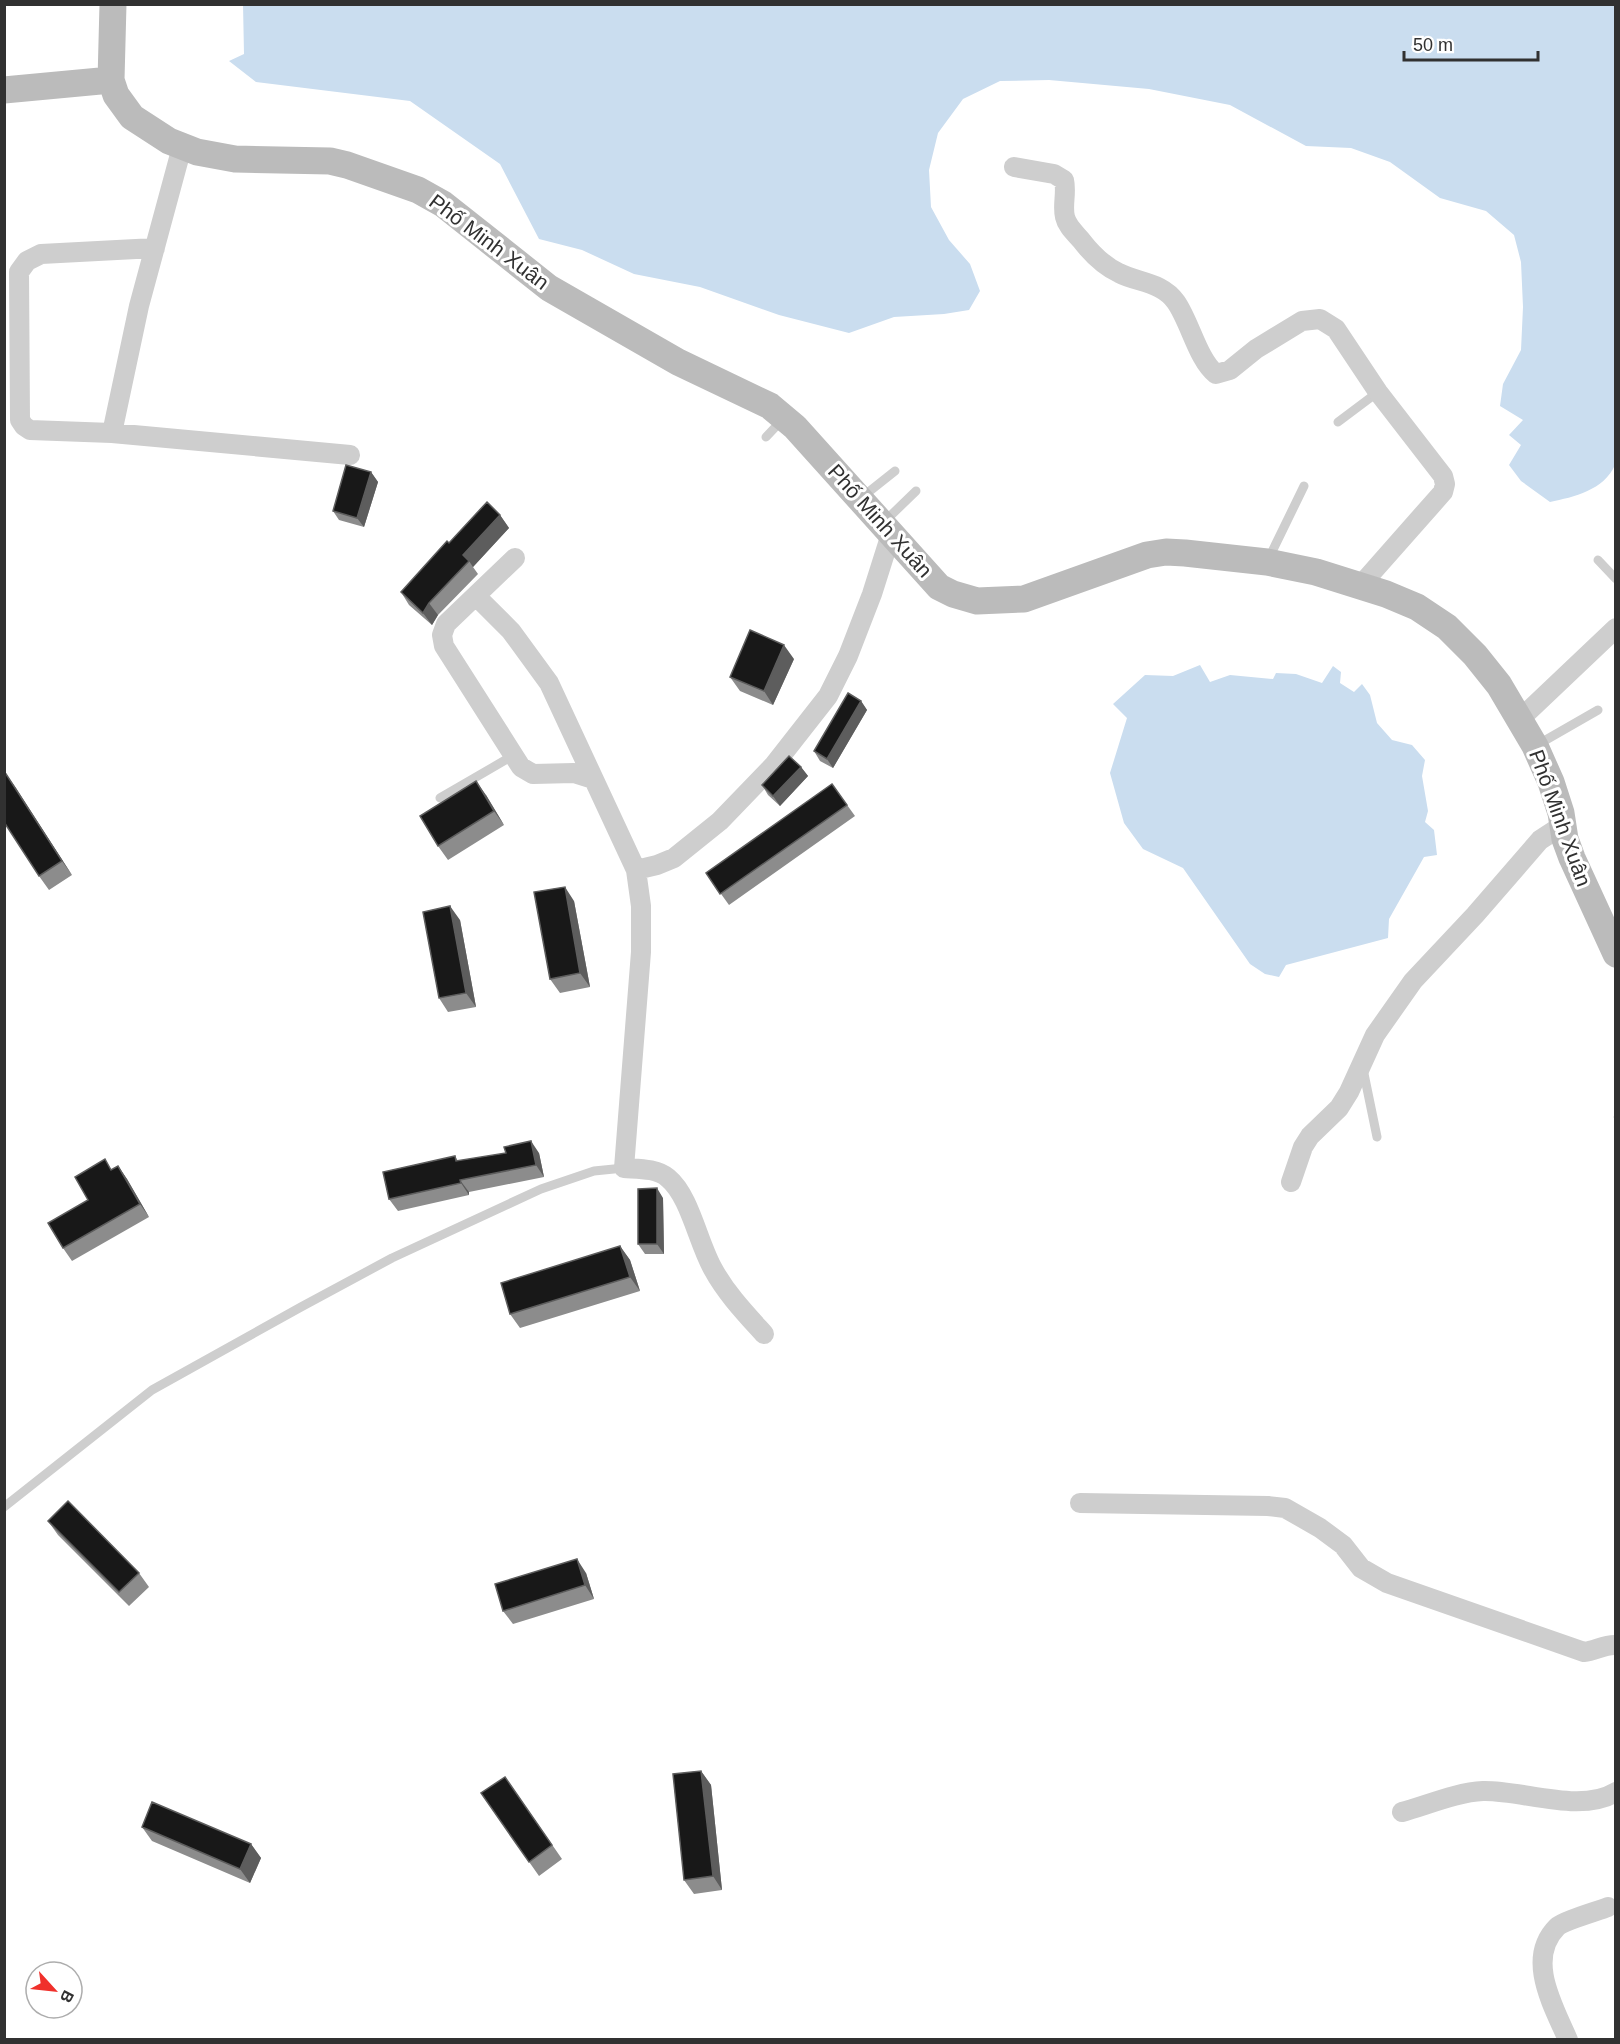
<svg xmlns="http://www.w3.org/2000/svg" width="1620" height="2044" viewBox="0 0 1620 2044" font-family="Arial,sans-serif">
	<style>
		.water { fill: #caddef }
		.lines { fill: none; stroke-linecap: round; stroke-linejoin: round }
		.path { stroke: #cecece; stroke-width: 3; stroke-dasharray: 3 3; stroke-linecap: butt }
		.lane { stroke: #cecece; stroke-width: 9 }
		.street { stroke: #cecece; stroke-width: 20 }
		.secondary { stroke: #bbb; stroke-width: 27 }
		.wall { fill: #8c8c8c }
		.shaded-wall { fill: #5d5d5d }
		.building { fill: #181818; stroke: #5d5d5d; stroke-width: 1.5 }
		.labels { text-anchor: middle; stroke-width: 6; stroke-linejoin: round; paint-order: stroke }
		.street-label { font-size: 21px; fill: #313131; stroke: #fff }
	</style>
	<rect width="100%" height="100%" fill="#fff"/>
	<path class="water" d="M243 4 1615 5V465C1604 490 1574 497 1550 502L1521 481 1509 465 1521 445 1509 435 1523 420 1500 406 1503 384 1521 350 1523 307 1521 262 1514 235 1486 211 1440 198 1390 162 1351 148 1306 146 1230 105 1149 89 1049 80 1000 81 963 99 938 133 929 170 931 207 949 240 970 264 980 291 969 310 944 314 894 317 849 333 779 315 700 287 634 274 582 250 539 239 500 164 410 101 256 82 229 61 244 54Z
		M1200 665 1210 682 1230 675 1273 679 1276 673 1296 674 1322 683 1333 666 1341 672 1340 683 1354 692 1362 684 1370 695 1377 723 1392 740 1412 745 1425 760 1422 776 1428 811 1425 822 1434 830 1437 855 1424 857 1389 919 1388 938 1286 965 1279 977 1265 974 1250 964 1183 868 1143 849 1124 823 1110 773 1127 718 1113 704 1145 675 1173 676Z"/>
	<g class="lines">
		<path class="path" d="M1614 1118 1616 1117"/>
		<path class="lane" d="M1338 422 1378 392
			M766 437 783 419
			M861 498 895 471
			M884 522 916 491
			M1268 560 1304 486
			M1598 560 1616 579
			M1537 745 1598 710
			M440 798 514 755
			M1363 1069 1377 1137
			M4 1507 152 1390 301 1307 392 1258 541 1189 594 1171 624 1168"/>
		<path class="street" d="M1014 167 1054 174 1064 180C1067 193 1062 205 1065 217 1067 226 1075 233 1081 240 1091 253 1104 266 1119 273 1139 283 1162 282 1176 302 1190 322 1198 360 1216 374L1230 370 1256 349 1302 321 1320 319 1336 329 1378 392 1443 476 1445 484 1443 492 1360 586
			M155 248 41 254 27 261 19 272 20 420 24 426 30 430 112 433 350 455
			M112 433 139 306 182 147
			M515 558 446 624 442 635 444 646 521 767 533 774 574 773 593 779
			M476 596 511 631 549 683 636 870 641 906V952L624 1168C638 1169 657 1168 668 1178 690 1196 698 1243 713 1269 726 1293 745 1313 764 1334
			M1518 721 1616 628
			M636 870 657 865 674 858 720 821 774 765 828 696 848 656 872 594 891 534
			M1291 1182 1303 1147 1310 1136 1339 1108 1349 1092 1375 1035 1413 981 1475 915 1540 840 1563 825
			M1080 1503 1268 1506 1285 1508 1320 1528 1343 1545 1361 1568 1387 1583 1584 1652C1595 1651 1605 1644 1616 1645
			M1402 1812C1427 1805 1458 1792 1483 1791 1523 1790 1580 1814 1616 1792
			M1568 2040C1554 2007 1525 1959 1557 1927 1563 1921 1598 1911 1608 1907"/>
		<path class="secondary" d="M113 4 111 80 116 95 132 117 169 141 197 152 235 159 330 161 347 165 418 190 443 204 549 288 678 362 770 406 795 427 939 587 953 594 977 601 1024 599 1147 555 1166 552 1185 553 1267 562 1316 572 1386 594 1417 607 1447 627 1475 655 1499 685 1535 746 1551 782 1561 813 1565 839 1572 858 1616 954
			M4 90 111 80"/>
	</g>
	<path class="wall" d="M371 472 378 482 364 527 339 520 333 511Z
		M500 515 509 528 473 567 478 574 438 615 432 625 409 605 401 592Z
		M794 659 773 705 740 691 730 677Z
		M861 701 867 710 833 768 820 761 814 751Z
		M801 767 808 776 780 806 768 795 762 785Z
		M6 774 72 875 49 890 39 876Z
		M832 784 855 816 729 905 706 873Z
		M486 795 504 825 448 860 438 846Z
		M574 901 590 987 560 993 550 979Z
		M460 920 476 1007 448 1012 439 998Z
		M539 1153 544 1177 469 1192V1195L398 1211 389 1199 455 1156 458 1161Z
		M118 1166 127 1179 149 1217 72 1261 63 1248 88 1200 112 1170Z
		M663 1198 664 1254H645L638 1244Z
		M620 1246 630 1260 640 1291 520 1328 510 1314Z
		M48 1521 139 1573 149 1587 129 1606 58 1535Z
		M586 1573 594 1599 513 1624 503 1611Z
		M701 1771 711 1785 722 1890 694 1894 684 1880Z
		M505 1777 562 1859 539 1876 481 1793Z
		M142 1827 251 1844 261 1858 250 1883 152 1841Z"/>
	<path class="shaded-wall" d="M371 472 378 482 364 527 357 518Z
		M500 515 509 528 473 567 469 561 463 555Z
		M429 603 438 615 432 625 423 613Z
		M784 645 794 659 773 705 764 691Z
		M861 701 867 710 833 768 827 759Z
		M801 767 808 776 780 806 773 796Z
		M6 774 16 788 72 875 62 861Z
		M476 781 486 795 504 825 494 811Z
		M565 887 574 901 590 987 580 973Z
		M450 906 460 920 476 1007 466 993Z
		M531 1141 539 1153 544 1177 536 1165Z
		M118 1166 127 1179 149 1217 140 1204Z
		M460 1180 469 1192V1195L461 1183Z
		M657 1188 663 1198 664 1254 657 1244Z
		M620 1246 630 1260 640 1291 630 1277Z
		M577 1559 586 1573 594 1599 585 1585Z
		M701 1771 711 1785 722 1890 713 1876Z
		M251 1844 261 1858 250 1883 240 1869Z"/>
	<path class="building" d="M346 465 371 472 357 518 333 511Z
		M487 502 500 515 463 555 469 561 429 603 423 613 401 592 447 541 449 543Z
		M750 630 784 645 764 691 730 677Z
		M848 693 861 701 827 759 814 751Z
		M789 756 801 767 773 796 762 785Z
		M6 774 62 861 39 876 4 822V775Z
		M476 781 494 811 438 846 420 816Z
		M832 784 847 805 720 894 706 873Z
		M565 887 580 973 550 979 534 892Z
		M450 906 466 993 439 998 423 912Z
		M531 1141 536 1165 460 1180 461 1183 389 1199 383 1172 455 1156 456 1161 506 1153 504 1147Z
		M105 1159 111 1170 118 1166 140 1204 63 1248 48 1223 88 1200 75 1177Z
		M657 1188V1244H638V1189Z
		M620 1246 630 1277 510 1314 501 1283Z
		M68 1501 139 1573 119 1592 48 1521Z
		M577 1559 585 1585 503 1611 495 1584Z
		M701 1771 713 1876 684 1880 673 1774Z
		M505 1777 552 1845 529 1862 481 1793Z
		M152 1802 251 1844 240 1869 142 1827Z"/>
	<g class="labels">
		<g class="street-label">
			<text transform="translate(489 242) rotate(37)" y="7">Phố Minh Xuân</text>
			<text transform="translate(880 521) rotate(48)" y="7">Phố Minh Xuân</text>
			<text transform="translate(1560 818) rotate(70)" y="7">Phố Minh Xuân</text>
		</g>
	</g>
	<rect width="1620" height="2044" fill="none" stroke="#313131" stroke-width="12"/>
	<g transform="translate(54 1990) rotate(117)"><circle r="28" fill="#ffffff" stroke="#adadad" stroke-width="1.5"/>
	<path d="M0-4.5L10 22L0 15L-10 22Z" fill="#f0302b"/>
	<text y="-9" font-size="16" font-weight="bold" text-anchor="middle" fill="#313131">B</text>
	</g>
	<path d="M1404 51v9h134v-9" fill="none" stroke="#313131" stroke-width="3"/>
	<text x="1413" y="51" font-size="18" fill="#313131" stroke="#ffffff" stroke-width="4.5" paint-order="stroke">50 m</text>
</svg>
